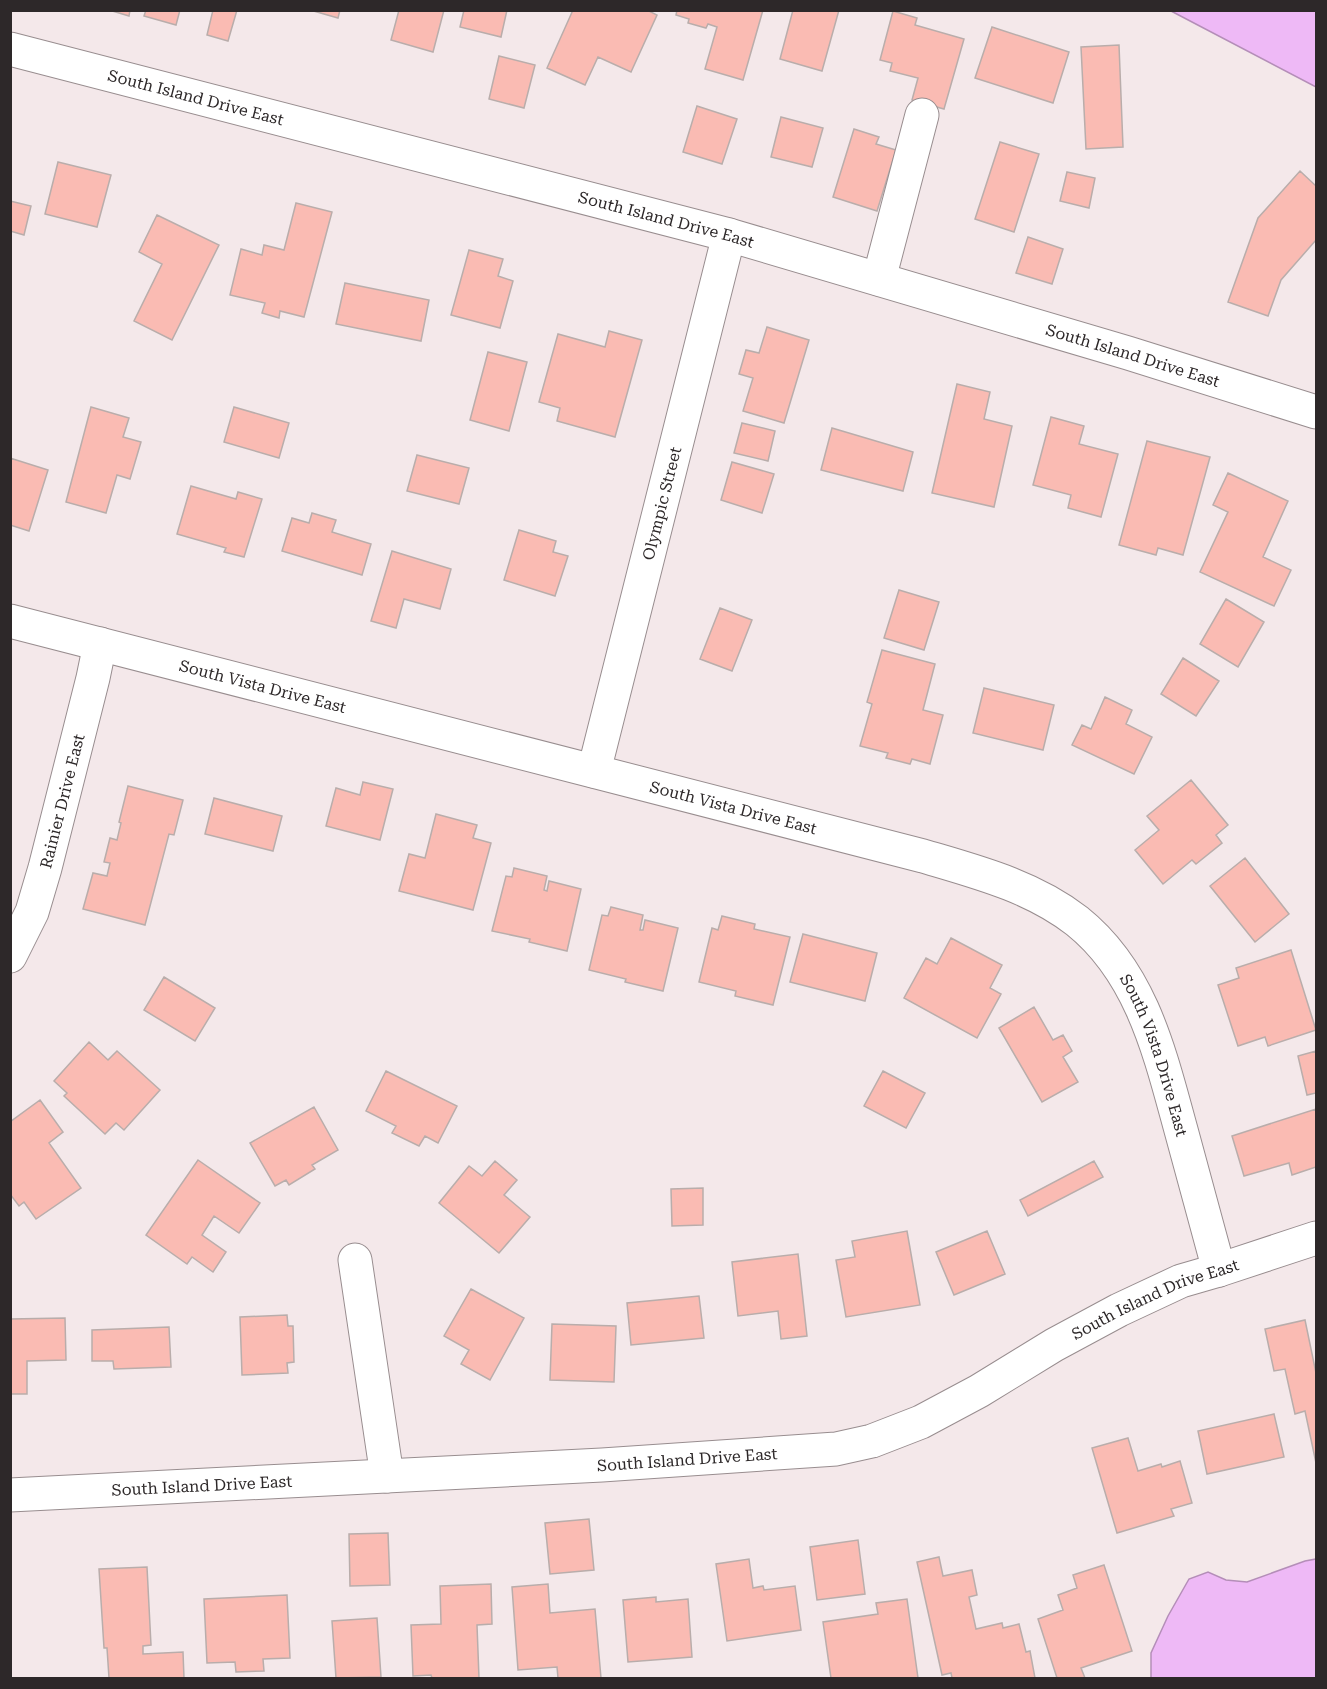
<svg xmlns="http://www.w3.org/2000/svg" width="1327" height="1689" viewBox="0 0 1327 1689" font-family="'Roboto Serif',serif">
	<style>
		.water { fill: #eeb9f6; stroke: #b48eb8; stroke-width: 1.5 }
		.building { fill: #fabbb3; stroke: #b9adab; stroke-width: 1.5 }
		.lines { fill: none; stroke-linecap: round; stroke-linejoin: round }
		.minor-casing { stroke: #988d8f; stroke-width: 35 }
		.minor { stroke: #fff; stroke-width: 33 }
		.labels { text-anchor: middle; stroke-width: 4.5; stroke-linejoin: round; paint-order: stroke }
		.street-label { font-size: 16px; fill: #2d2829; stroke: #fff }
	</style>
	<rect width="100%" height="100%" fill="#f4e8ea"/>
	<path class="water" d="M1171 11H1316V87Z
		M1316 1559V1678H1151V1653L1168 1616 1189 1579 1208 1572 1226 1580 1247 1582 1305 1561Z"/>
	<path class="building" d="M109 10H130L129 16Z
		M146 10H180L176 25 144 16Z
		M213 10H237L228 41 207 35Z
		M310 10H340L338 18Z
		M399 10H444L433 52 391 40Z
		M464 10H507L501 37 460 27Z
		M573 10H647L657 15 631 72 598 57 585 85 547 68Z
		M677 10H763L743 80 705 69 717 27 708 24 706 28 688 23 689 19 676 15Z
		M793 10H839L822 71 780 59Z
		M893 11 917 18 915 25 964 39 944 109 912 100 918 78 890 71 892 63 880 60Z
		M992 27 1069 52 1053 103 975 78Z
		M1119 45 1123 147 1086 149 1081 47Z
		M499 56 535 65 524 108 489 99Z
		M697 106 737 119 722 164 683 152Z
		M781 117 823 128 812 167 771 157Z
		M854 129 879 137 876 144 896 150 877 211 833 197Z
		M1000 142 1039 154 1014 232 975 219Z
		M58 162 111 175 97 227 45 214Z
		M1300 171 1316 186V240L1281 280 1268 316 1228 302 1258 218Z
		M1067 172 1095 178 1089 208 1060 201Z
		M10 201 31 206 24 235 10 231Z
		M296 203 332 212 304 317 280 311 279 318 262 313 265 303 230 295 241 249 262 255 264 245 284 250Z
		M157 215 219 245 172 340 134 321 162 264 139 252Z
		M1028 237 1063 249 1052 284 1016 273Z
		M469 250 503 259 498 276 513 281 500 328 451 315Z
		M345 283 429 300 421 341 336 324Z
		M767 327 809 340 784 423 743 411 753 378 739 374 746 350 759 353Z
		M609 331 642 340 615 437 557 421 560 408 539 402 558 334 605 347Z
		M488 352 527 362 509 431 470 420Z
		M957 384 990 392 984 419 1012 426 994 507 932 493Z
		M91 407 129 418 123 437 141 442 130 479 117 475 106 513 66 502Z
		M234 407 289 423 279 458 224 442Z
		M1051 417 1084 426 1079 444 1118 454 1101 517 1068 508 1071 495 1033 485Z
		M742 423 775 431 768 461 734 453Z
		M832 428 913 452 903 491 821 470Z
		M1147 441 1210 457 1183 555 1158 548 1156 555 1119 545Z
		M417 455 469 468 459 504 407 491Z
		M10 458 48 470 29 531 10 525Z
		M732 462 774 474 762 513 721 500Z
		M1228 473 1288 501 1263 557 1291 570 1274 606 1200 572 1228 512 1213 505Z
		M191 486 236 499 238 492 262 499 244 557 224 552 226 548 177 534Z
		M312 513 336 520 332 532 371 544 362 575 282 551 292 518 309 523Z
		M519 530 556 541 553 552 568 556 555 596 504 580Z
		M392 551 451 569 440 609 404 599 396 628 371 621Z
		M899 590 939 602 924 650 884 638Z
		M1226 599 1264 622 1238 667 1200 644Z
		M720 608 752 620 732 671 700 659Z
		M882 650 935 664 923 710 943 715 930 764 912 759 910 764 886 758 888 753 860 746 872 704 867 702Z
		M1183 658 1219 681 1196 716 1161 694Z
		M984 688 1054 705 1043 750 973 733Z
		M1105 697 1132 710 1126 724 1152 737 1134 774 1072 745 1082 725 1091 729Z
		M1191 780 1228 825 1216 835 1222 843 1196 864 1192 860 1163 884 1135 850 1159 830 1147 816Z
		M363 782 393 789 380 840 326 826 336 788 360 795Z
		M128 786 183 800 174 835 169 834 145 925 83 909 93 873 107 876 110 863 104 862 110 838 117 840 121 823 119 822Z
		M214 798 282 816 273 851 205 834Z
		M436 814 477 825 473 838 491 843 473 910 399 891 409 854 425 858Z
		M1245 858 1289 914 1255 942 1210 886Z
		M514 868 547 876 544 890 547 891 549 881 581 889 567 951 529 942 530 939 492 931 506 876 512 877Z
		M611 907 643 915 640 930H643L645 920 678 928 663 991 625 982 626 979 589 970 602 915 608 916Z
		M722 916 755 924 754 929 790 937 773 1005 735 996 736 991 699 982 712 928 718 930Z
		M803 934 877 953 865 1001 790 982Z
		M951 938 1002 965 990 988 1001 994 977 1038 904 998 926 958 937 964Z
		M1291 950 1316 1030 1268 1046 1265 1037 1238 1046 1218 985 1239 978 1236 968Z
		M164 977 215 1008 195 1041 144 1010Z
		M1034 1007 1053 1040 1063 1035 1072 1051 1063 1057 1078 1082 1042 1102 999 1028Z
		M89 1042 108 1060 117 1051 160 1090 124 1130 116 1123 105 1134 64 1096 67 1093 54 1081Z
		M1316 1051V1093L1307 1095 1298 1056Z
		M386 1071 457 1106 438 1143 425 1136 419 1146 392 1133 396 1126 366 1111Z
		M883 1071 925 1093 906 1128 864 1106Z
		M40 1100 63 1132 49 1143 81 1188 36 1219 24 1202 19 1206 10 1194V1122Z
		M314 1107 338 1150 312 1165 315 1169 289 1185 286 1180 275 1186 250 1143Z
		M1316 1109V1167L1292 1175 1289 1163 1244 1176 1232 1136Z
		M198 1160 260 1203 239 1233 214 1216 202 1235 226 1252 213 1272 192 1257 187 1264 146 1235Z
		M495 1161 517 1180 504 1195 530 1217 499 1253 439 1203 469 1166 482 1176Z
		M1094 1161 1103 1177 1028 1216 1020 1200Z
		M703 1188V1225L672 1226 671 1189Z
		M907 1231 920 1305 846 1317 836 1260 855 1257 852 1241Z
		M987 1231 1005 1274 954 1295 936 1252Z
		M798 1254 807 1336 781 1339 778 1311 738 1316 732 1262Z
		M471 1289 524 1318 490 1380 461 1364 469 1350 444 1336Z
		M699 1296 704 1338 631 1345 627 1303Z
		M287 1315 288 1326H293L294 1362 287 1363 288 1373 242 1375 240 1317Z
		M65 1318 66 1360 27 1361V1394H10V1319Z
		M1305 1320 1316 1373V1463L1305 1411 1295 1414 1285 1369 1274 1371 1265 1329Z
		M552 1324 616 1326 614 1382 550 1380Z
		M169 1327 171 1367 114 1369 113 1361H92V1330Z
		M1274 1414 1284 1457 1207 1474 1198 1431Z
		M1128 1438 1138 1471 1161 1464 1162 1467 1180 1461 1192 1503 1171 1509 1174 1516 1117 1533 1092 1448Z
		M589 1519 594 1570 550 1574 545 1523Z
		M388 1533 390 1585 350 1586 349 1534Z
		M858 1540 865 1594 817 1600 810 1547Z
		M939 1557 943 1576 972 1570 977 1595 969 1597 976 1629 1002 1623 1003 1628 1019 1624 1026 1652 1030 1651 1035 1678H952L951 1673 942 1675 917 1562Z
		M749 1559 753 1588 763 1586 764 1590 795 1586 801 1630 727 1641 716 1564Z
		M1104 1565 1132 1651 1081 1668 1085 1678H1057L1038 1619 1063 1610 1058 1595 1077 1588 1073 1575Z
		M147 1567 151 1645 143 1646V1654L183 1652 184 1678H109L107 1648H104L99 1569Z
		M491 1584 492 1624 477 1625 479 1678H432L431 1675 413 1676 411 1625 441 1624 440 1586Z
		M548 1584 550 1613 595 1609 601 1678H558L557 1667 518 1670 512 1587Z
		M287 1595 290 1658 263 1659 264 1671 236 1672 235 1662 207 1663 204 1599Z
		M656 1597V1602L688 1599 692 1657 628 1662 623 1600Z
		M907 1599 918 1678H831L823 1622 878 1614 876 1603Z
		M377 1618 381 1677 336 1678 332 1621Z"/>
	<g class="lines">
		<defs>
			<g id="minor">
				<path id="s1" d="M10 49 729 235 1128 353 1316 412"/>
				<path d="M879 279 922 115"/>
				<path id="s2" d="M10 621 923 856C977 872 1032 886 1077 921 1142 973 1160 1054 1181 1130 1194 1177 1206 1223 1219 1270"/>
				<path id="s3" d="M594 771 729 235"/>
				<path id="s4" d="M10 956 32 912 45 868 93 678 100 644"/>
				<path d="M355 1260 387 1476"/>
				<path id="s5" d="M10 1495 602 1465 836 1449 872 1441 921 1422 979 1391 1054 1345 1119 1310 1181 1281 1219 1270 1316 1238"/>
			</g>
		</defs>
		<use href="#minor" class="minor-casing"/>
		<use href="#minor" class="minor"/>
	</g>
	<g class="labels">
		<g class="street-label">
			<text dy="6" stroke="none"><textPath href="#s1" startOffset="192">South Island Drive East</textPath></text>
			<text dy="6" stroke="none"><textPath href="#s1" startOffset="678">South Island Drive East</textPath></text>
			<text dy="6" stroke="none"><textPath href="#s1" startOffset="1164">South Island Drive East</textPath></text>
			<text dy="6" stroke="none"><textPath href="#s3" startOffset="276">Olympic Street</textPath></text>
			<text dy="6" stroke="none"><textPath href="#s2" startOffset="261">South Vista Drive East</textPath></text>
			<text dy="6" stroke="none"><textPath href="#s4" startOffset="164">Rainier Drive East</textPath></text>
			<text dy="6" stroke="none"><textPath href="#s2" startOffset="747">South Vista Drive East</textPath></text>
			<text dy="6" stroke="none"><textPath href="#s2" startOffset="1269">South Vista Drive East</textPath></text>
			<text dy="6" stroke="none"><textPath href="#s5" startOffset="1182">South Island Drive East</textPath></text>
			<text dy="6" stroke="none"><textPath href="#s5" startOffset="678">South Island Drive East</textPath></text>
			<text dy="6" stroke="none"><textPath href="#s5" startOffset="192">South Island Drive East</textPath></text>
		</g>
	</g>
	<rect width="1327" height="1689" fill="none" stroke="#2d2829" stroke-width="24"/>
</svg>
